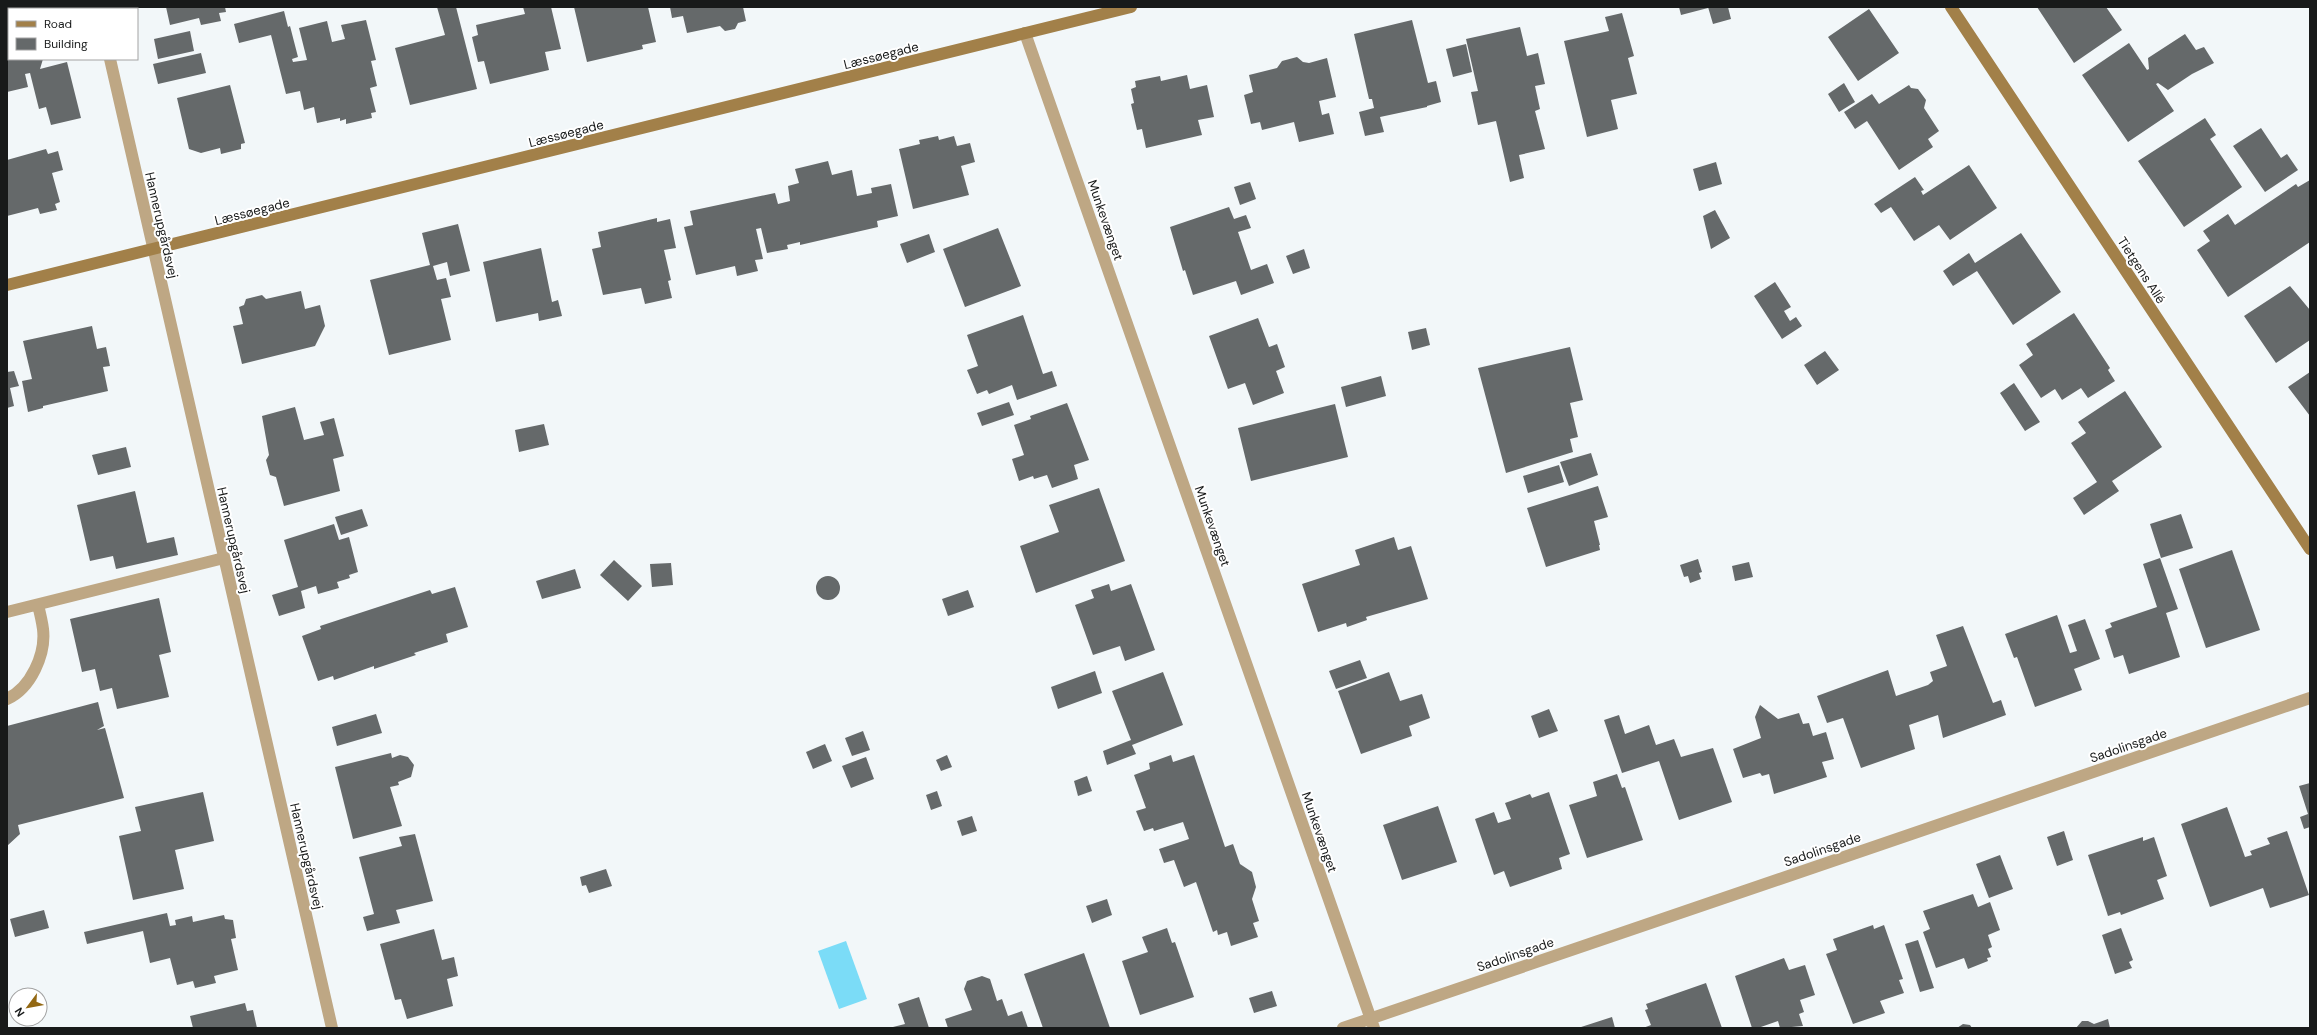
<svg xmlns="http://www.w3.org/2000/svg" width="2317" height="1035" viewBox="0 0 2317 1035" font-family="'DM Sans',sans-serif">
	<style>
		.water { fill: #7bdcf7 }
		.building { fill: #65696a }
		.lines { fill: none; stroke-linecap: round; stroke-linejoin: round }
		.lane { stroke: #bea784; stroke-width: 12 }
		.street { stroke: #bea784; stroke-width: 12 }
		.secondary { stroke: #a28049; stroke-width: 12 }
		.labels { text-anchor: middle; stroke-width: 4; stroke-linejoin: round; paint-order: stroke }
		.street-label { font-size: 13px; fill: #181a1a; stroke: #fff }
	</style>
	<rect width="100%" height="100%" fill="#f2f7f9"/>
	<path class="water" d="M846 941 867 999 839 1009 818 951Z"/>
	<path class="building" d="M166 7H225L226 12 219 13 221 21 201 25 199 18 170 25Z
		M437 7H456L477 89 410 105 395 48 445 35Z
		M523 7H551L561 49 545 52 549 70 490 84 484 61 478 62 472 37 478 35 476 25 525 14Z
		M574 7H648L656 42 642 45 643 49 587 62Z
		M670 7H743L746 21 738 23 735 29 725 31 720 26 687 33 683 16 672 18Z
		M1679 7H1708V8L1681 15Z
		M1708 7H1728L1731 19 1713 24Z
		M2037 7H2106L2122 30 2074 63Z
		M1869 9 1899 53 1858 81 1828 37Z
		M284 11 288 27 290 26 298 57 292 59 293 62 307 60 299 28 327 21 332 42 345 39 341 25 366 20 376 60 371 61 377 86 370 88 376 112 371 113 372 118 346 124V119L340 121V118L317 123 314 107 304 110 300 91 286 94 271 35 239 43 234 24Z
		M1622 13 1634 56 1628 58 1637 94 1611 100 1618 129 1587 137 1564 41 1609 31 1605 17Z
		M1412 20 1428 83 1436 81 1441 102 1427 106V107L1380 117 1384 132 1365 136 1359 112 1374 108 1372 99H1369L1354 34Z
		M7 21H9V59H43L40 69 67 62 81 118 51 125 46 107 39 109 30 73 25 74 28 87 7 92Z
		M1520 27 1527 56 1538 53 1545 84 1535 86 1540 109 1535 111 1545 149 1519 155 1524 178 1510 182 1496 121 1478 125 1471 92 1478 91 1466 39Z
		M190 31 194 51 158 59 154 39Z
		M2185 34 2196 50 2204 47 2214 63 2192 74 2168 90 2158 83 2156 84 2174 111 2128 142 2082 75 2129 43 2147 70 2149 69 2148 58Z
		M1466 44 1472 72 1453 77 1446 49Z
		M201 53 206 73 158 84 153 64Z
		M1297 57 1303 62 1309 63 1327 58 1336 97 1319 101 1322 115 1329 113 1334 134 1299 142 1294 122 1262 130 1260 122 1251 124 1244 95 1253 92 1249 75 1277 68 1282 61Z
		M1187 75 1190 89 1207 85 1214 117 1198 120 1202 135 1146 148 1142 129 1137 130 1131 104 1134 103 1131 89 1136 87 1135 81 1160 76 1161 81Z
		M1844 83 1855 102 1839 112 1828 94Z
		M230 85 245 143 241 144V149L221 154 220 148 201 153 189 149 177 98Z
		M1909 85 1911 88 1918 89 1926 100 1924 108 1939 131 1928 139 1933 147 1899 170 1867 121 1855 129 1844 112 1872 94 1879 104Z
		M2205 118 2216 135 2210 139 2242 187 2184 227 2138 161Z
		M2261 128 2281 158 2287 154 2298 170 2265 192 2233 146Z
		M938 136 939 140 954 136 957 146 970 143 975 162 961 166 969 195 913 209 899 149 920 144 919 140Z
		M46 149 48 154 58 151 63 170 52 173 60 202 55 204 57 210 40 214 38 208 7 216V160Z
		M828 161 832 175 852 170 857 196 872 193 871 188 891 184 898 216 877 221 878 227 800 245V242L787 245 788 249 767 253 761 228 756 229 763 259 755 260 758 271 737 276 735 266 696 275 684 227 693 225 690 211 775 193 778 204 790 201 788 186 799 183 795 169Z
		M1716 162 1722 184 1699 191 1693 169Z
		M1969 165 1997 208 1950 240 1939 225 1914 241 1891 207 1881 213 1874 204 1915 177 1924 190 1921 191 1923 195Z
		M2310 180V242L2228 297 2197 250 2210 241 2203 231 2228 214 2235 225 2296 184 2298 187Z
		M1250 182 1256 199 1240 205 1234 187Z
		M1229 207 1234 219 1246 215 1251 228 1238 232 1251 270 1267 264 1274 283 1241 295 1236 281 1193 295 1185 270 1183 271 1170 227Z
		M1715 210 1730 238 1711 249 1703 216Z
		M657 218V222L670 219 676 248 664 250 671 280 668 281 672 298 645 304 641 288 603 295 592 249 601 247 598 232Z
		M458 224 470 271 450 276 447 262 433 266 437 280 446 278 451 297 441 299 451 340 389 355 370 280 430 265 422 233Z
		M998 228 1021 286 965 307 943 249Z
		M2021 233 2061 292 2013 325 1977 271 1953 286 1943 271 1969 253 1975 263Z
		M929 234 935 252 907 263 900 244Z
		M541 248 552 302 558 300 562 316 539 321 538 313 496 322 483 262Z
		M1304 249 1310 268 1293 274 1286 256Z
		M1775 282 1791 307 1784 311 1790 321 1796 317 1802 326 1782 339 1754 296Z
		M2290 286 2310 310V340L2276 363 2244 316Z
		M301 291 305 309 320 305 325 326 315 346 242 364 233 326 243 324 239 307 244 305 246 299 262 295 266 299Z
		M2074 313 2110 368 2108 370 2115 381 2088 398 2081 388 2062 400 2055 389 2041 398 2019 365 2033 355 2026 344Z
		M1023 315 1043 374 1052 371 1057 386 1017 400 1012 385 989 394 987 390 977 394 967 370 978 366 967 335Z
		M1258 318 1269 347 1277 344 1285 367 1276 371 1284 393 1253 405 1245 383 1228 389 1209 336Z
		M92 326 97 349 106 347 110 366 103 367 108 391 43 406V408L28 412 22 381 32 379 23 341Z
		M1426 328 1430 345 1412 350 1408 332Z
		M1570 347 1583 400 1570 403 1578 437 1570 439 1573 452 1506 473 1478 368Z
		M1825 351 1839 370 1817 385 1804 365Z
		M14 371 19 386 10 388 14 406 7 408V372Z
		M2310 372V416L2288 387Z
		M1381 376 1386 396 1346 407 1341 387Z
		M2014 383 2040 422 2025 431 2000 393Z
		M2125 391 2162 447 2112 481 2119 491 2084 515 2073 498 2097 482 2071 443 2086 433 2078 422Z
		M1009 402 1014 415 982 426 977 413Z
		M1067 403 1089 460 1074 465 1078 479 1052 488 1047 475 1034 479 1033 476 1019 481 1012 459 1024 455 1014 425 1031 419 1030 416Z
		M1335 404 1348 457 1251 481 1238 428Z
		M295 407 304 440 324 435 320 422 334 418 344 456 333 459 340 491 284 506 276 477 270 475 266 460 269 455 262 416Z
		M544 424 549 445 519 452 515 430Z
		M126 447 131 467 98 475 92 455Z
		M1591 453 1598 475 1569 486 1560 462Z
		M1559 465 1564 482 1528 493 1523 476Z
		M1598 486 1608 517 1594 521 1600 545H1599L1600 550 1546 567 1527 508Z
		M1099 488 1125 561 1036 593 1020 546 1059 532 1049 505Z
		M135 491 147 543 174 537 178 555 116 569 113 556 90 561 77 505Z
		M362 509 368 526 341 535 335 517Z
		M2181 514 2193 548 2161 558 2150 524Z
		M334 524 339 540 349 537 358 572 349 575 350 578 337 582 339 588 318 594 316 586 301 591 305 608 279 616 272 595 298 587 284 540Z
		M1394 537 1398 550 1411 546 1428 599 1366 617 1367 620 1347 627 1346 623 1318 632 1302 584 1360 565 1355 550Z
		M2232 550 2260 630 2206 648 2179 569Z
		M2160 558 2178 609 2166 613 2180 657 2129 674 2123 655 2114 658 2105 630 2112 627 2110 623 2157 607 2143 564Z
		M1698 559 1702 572 1699 573 1701 579 1690 583 1688 576 1684 577 1680 565Z
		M614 560 642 586 628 601 600 575Z
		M1749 562 1753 577 1735 581 1732 566Z
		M671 563 673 585 652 587 650 564Z
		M575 569 581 588 542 599 536 581Z
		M816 588a12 12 0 1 1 24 0a12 12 0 1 1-24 0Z
		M1109 584 1111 591 1131 584 1155 650 1125 661 1120 646 1093 655 1075 605 1094 598 1091 590Z
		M455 587 468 627 446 634 448 642 414 653 416 655 374 669V666L334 680 333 676 318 681 302 636 321 629 320 626 430 590 432 594Z
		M968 590 974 607 948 616 942 599Z
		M159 598 171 652 159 655 169 697 117 709 112 688 100 691 95 669 82 672 70 619Z
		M2057 615 2070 653 2077 651 2068 625 2085 619 2100 659 2074 669 2082 690 2035 707 2017 657 2014 658 2005 634Z
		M1963 626 1993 703 2001 700 2006 715 1943 738 1938 715 1909 725 1915 749 1861 768 1843 718 1827 723 1817 696 1888 670 1896 696 1928 685 1933 681 1930 672 1947 666 1936 635Z
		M1360 660 1367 678 1336 689 1329 671Z
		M1095 671 1102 693 1058 709 1051 687Z
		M1163 672 1183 725 1132 745 1136 754 1107 765 1103 751 1131 740 1112 691Z
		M1389 672 1400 701 1422 694 1430 718 1409 726 1412 736 1361 754 1338 691Z
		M98 702 104 726 97 730 105 728 124 798 18 825 20 834 7 846V726Z
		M1760 705 1778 719 1799 713 1803 724 1809 723 1813 736 1826 732 1834 759 1822 762 1827 777 1774 794 1769 774 1762 776 1760 773 1743 778 1733 749 1761 738 1755 717Z
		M1549 709 1558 731 1539 738 1531 716Z
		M376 714 382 733 337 746 332 727Z
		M1619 715 1625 734 1649 725 1656 745 1674 739 1681 757 1713 748 1732 802 1679 820 1659 761 1622 773 1604 720Z
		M863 731 870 750 852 756 845 738Z
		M825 744 832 761 813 769 806 752Z
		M391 753 392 758 400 755 408 757 414 765 411 777 398 782 399 785 390 787 402 826 353 839 335 767Z
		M947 755 952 767 941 771 936 760Z
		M1171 755 1173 762 1194 755 1225 847 1233 844 1240 864 1252 872 1256 887 1252 899 1259 921 1253 923 1258 937 1231 946 1227 932 1218 935 1217 930 1213 932 1196 882 1184 887 1174 860 1164 863 1159 849 1189 839 1183 822 1154 831 1153 828 1144 831 1136 811 1146 808 1134 775 1150 769 1149 763Z
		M866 757 874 779 851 788 842 766Z
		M1617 774 1622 788 1625 787 1643 840 1587 858 1569 805 1597 796 1593 782Z
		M1087 776 1092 791 1078 796 1074 781Z
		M2310 783V827L2304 829 2300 817 2308 814 2299 786Z
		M937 791 942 806 931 810 926 795Z
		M203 792 214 841 175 850 184 889 133 900 119 836 141 831 135 807Z
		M1549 792 1570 854 1559 858 1562 869 1510 887 1504 871 1494 875 1475 819 1494 812 1498 823 1511 819 1505 803 1530 794 1532 798Z
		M1438 806 1457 862 1402 880 1383 825Z
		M2227 807 2245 857 2252 855 2250 851 2270 844 2267 838 2287 831 2309 895 2270 908 2263 888 2210 907 2181 824Z
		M972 816 977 831 962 836 957 821Z
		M2064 831 2073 860 2057 866 2047 837Z
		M415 834 433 901 396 910 400 923 367 931 363 917 374 914 359 857 402 846 399 837Z
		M2143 837V841L2154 837 2167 876 2157 880 2164 899 2121 915 2120 912 2108 916 2088 855Z
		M2000 855 2013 889 1989 898 1976 864Z
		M606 869 612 886 589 893 586 885 582 886 580 877Z
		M1973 894 1978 907 1990 902 2000 930 1988 935 1992 947 1988 949 1991 957 1987 958 1988 961 1968 969 1964 958 1936 968 1923 932 1930 929 1923 911Z
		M1107 899 1112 915 1092 923 1086 906Z
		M44 910 49 928 15 937 10 919Z
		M167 913 170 926 176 925 175 920 192 916 193 922 224 915 225 919 233 920 236 938 231 939 238 970 214 976 216 983 195 988 193 981 177 985 170 958 150 963 143 931 87 944 84 932Z
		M1873 925 1874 929 1884 925 1903 979 1899 980 1904 993 1880 1001 1885 1013 1853 1024 1826 954 1837 950 1833 939Z
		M1167 928 1172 943 1175 942 1194 997 1140 1015 1122 961 1148 952 1142 937Z
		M2121 928 2133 960 2129 962 2132 968 2115 974 2102 935Z
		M434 929 442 960 454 957 458 976 447 979 453 1006 407 1019 401 999 395 1000 380 944Z
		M1918 940 1934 988 1920 992 1905 944Z
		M1084 953 1110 1028H1043L1024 974Z
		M1784 958 1789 970 1805 965 1815 995 1800 1000 1804 1012 1799 1014 1803 1026 1780 1028 1778 1021 1758 1028H1752L1735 976Z
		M982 976 990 979 997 1001 1002 999 1008 1016 1022 1011 1028 1028H948L945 1019 972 1010 964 989 967 981Z
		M1706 983 1722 1028H1643L1651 1025 1645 1010 1648 1009 1646 1004Z
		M1272 991 1277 1006 1254 1013 1249 998Z
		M919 997 929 1028H889L905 1024 898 1004Z
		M245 1003 247 1011 253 1010 257 1028H193L190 1016Z
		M1612 1017 1615 1028H1578Z
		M2108 1019 2110 1028H2076L2082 1021H2088L2094 1024Z
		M1963 1024 1970 1025 1972 1028H1957Z"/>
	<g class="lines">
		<path class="lane" d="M7 612 224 558
			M7 699C31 688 46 654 43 629 42 621 40 613 38 605"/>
		<path class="street" d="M98 7 99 9
			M1025 33 1374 1028
			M110 59 332 1028
			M1343 1028 2310 698"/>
		<path class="secondary" d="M1951 7 2310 549
			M7 285 1131 7"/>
	</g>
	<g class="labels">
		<g class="street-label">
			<text transform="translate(881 55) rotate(-14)" y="5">Læssøegade</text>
			<text transform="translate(566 133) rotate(-14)" y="5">Læssøegade</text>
			<text transform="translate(252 211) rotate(-14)" y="5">Læssøegade</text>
			<text transform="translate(1106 220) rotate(71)" y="5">Munkevænget</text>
			<text transform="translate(162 225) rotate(77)" y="5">Hannerupgårdsvej</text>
			<text transform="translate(2142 270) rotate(57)" y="5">Tietgens Allé</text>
			<text transform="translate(1213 526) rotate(71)" y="5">Munkevænget</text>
			<text transform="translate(234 540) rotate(77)" y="5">Hannerupgårdsvej</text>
			<text transform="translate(2128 745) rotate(-19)" y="5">Sadolinsgade</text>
			<text transform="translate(1320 832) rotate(71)" y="5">Munkevænget</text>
			<text transform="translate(1822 849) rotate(-19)" y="5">Sadolinsgade</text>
			<text transform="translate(307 856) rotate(77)" y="5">Hannerupgårdsvej</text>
			<text transform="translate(1515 954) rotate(-19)" y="5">Sadolinsgade</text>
		</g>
	</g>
	<rect width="2317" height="1035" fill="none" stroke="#181a1a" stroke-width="16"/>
	<rect x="8" y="8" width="130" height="52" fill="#ffffff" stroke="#a3a3a3"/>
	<rect x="16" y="21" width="20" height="6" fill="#a28049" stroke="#a3a3a3"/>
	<text x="44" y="28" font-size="12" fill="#181a1a">Road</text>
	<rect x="16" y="38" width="20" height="12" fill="#65696a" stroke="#a3a3a3"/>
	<text x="44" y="48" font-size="12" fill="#181a1a">Building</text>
	<g transform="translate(28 1007) rotate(238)"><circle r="19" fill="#ffffff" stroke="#a3a3a3"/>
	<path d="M0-3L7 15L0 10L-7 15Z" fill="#936812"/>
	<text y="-6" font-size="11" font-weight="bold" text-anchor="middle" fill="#181a1a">N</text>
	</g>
</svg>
